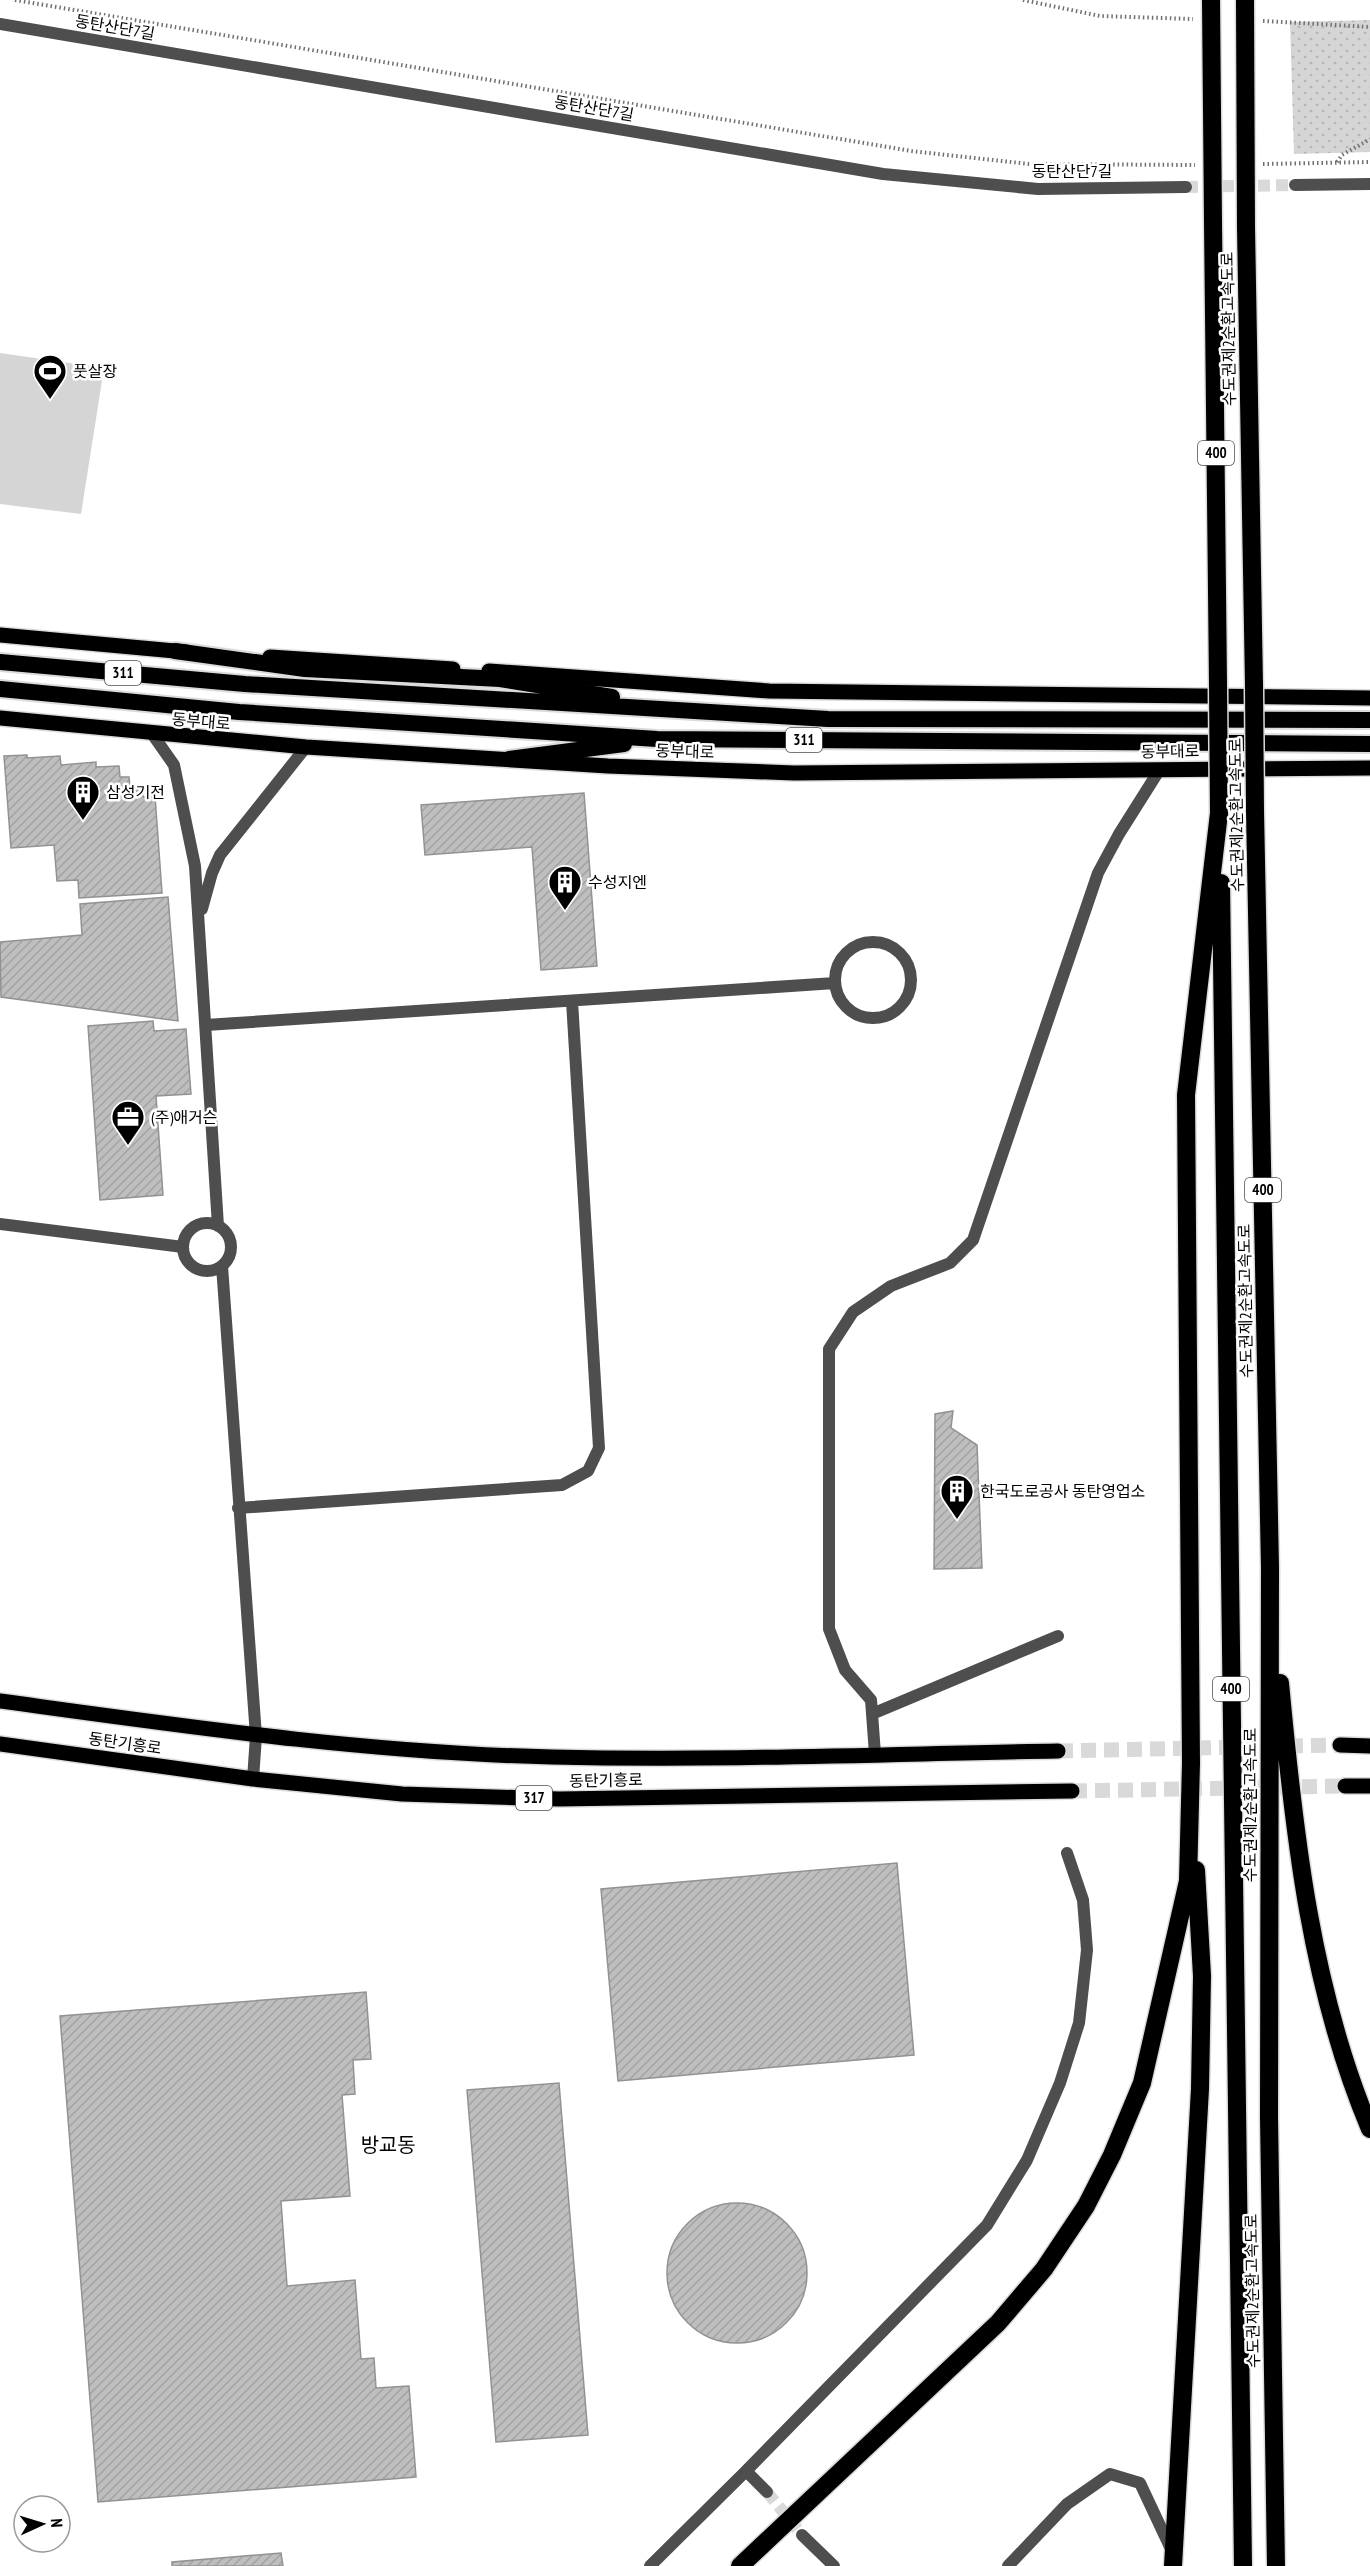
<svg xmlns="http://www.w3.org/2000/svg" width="1370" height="2566" viewBox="0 0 1370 2566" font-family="'PT Sans Narrow','Noto Sans KR',sans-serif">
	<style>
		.park { fill: url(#park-dots) }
		.pitch { fill: #d5d5d5 }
		.building { fill: url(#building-hatch); stroke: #929292; stroke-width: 1.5 }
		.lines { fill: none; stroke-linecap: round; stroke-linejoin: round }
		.minor-tunnel { stroke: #d9d9d9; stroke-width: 12; stroke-dasharray: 12 6; stroke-linecap: butt }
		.tertiary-tunnel { stroke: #d9d9d9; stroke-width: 12; stroke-dasharray: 12 6; stroke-linecap: butt }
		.primary-tunnel { stroke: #d9d9d9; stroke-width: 15; stroke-dasharray: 15 8; stroke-linecap: butt }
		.primary-casing { stroke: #dbdbdb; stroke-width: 18 }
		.trunk-casing { stroke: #dbdbdb; stroke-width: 20 }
		.motorway-casing { stroke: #dbdbdb; stroke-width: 21 }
		.path { stroke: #707070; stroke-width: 4; stroke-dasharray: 1.5 3; stroke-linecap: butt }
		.service { stroke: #4e4e4e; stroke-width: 12 }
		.minor { stroke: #4e4e4e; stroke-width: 12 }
		.tertiary { stroke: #4e4e4e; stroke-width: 12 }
		.primary { stroke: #000; stroke-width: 15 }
		.trunk { stroke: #000; stroke-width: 16 }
		.motorway { stroke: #000; stroke-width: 18 }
		.motorway-bridge-casing { stroke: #dbdbdb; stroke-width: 21; stroke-linecap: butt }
		.motorway-bridge { stroke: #000; stroke-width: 18 }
		.labels { text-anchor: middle; stroke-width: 5; stroke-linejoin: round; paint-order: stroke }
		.shield { fill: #fff; stroke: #4c4c4c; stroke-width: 1.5 }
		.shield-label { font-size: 15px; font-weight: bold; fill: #000 }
		.street-label { font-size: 16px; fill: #000; stroke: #fff }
		.poi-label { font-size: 16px; fill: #000; stroke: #fff; text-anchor: start }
		.quarter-label { font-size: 20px; fill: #000; stroke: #fff }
	</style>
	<defs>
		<pattern id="park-dots" width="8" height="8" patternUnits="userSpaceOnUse" patternTransform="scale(1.5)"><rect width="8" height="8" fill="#d5d5d5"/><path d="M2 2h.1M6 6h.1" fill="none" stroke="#b5b5b5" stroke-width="1.8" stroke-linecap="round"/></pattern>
		<pattern id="building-hatch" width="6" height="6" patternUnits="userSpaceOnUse" patternTransform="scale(1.5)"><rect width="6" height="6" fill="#bebebe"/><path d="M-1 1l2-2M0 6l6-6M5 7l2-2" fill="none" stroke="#a2a2a2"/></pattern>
	</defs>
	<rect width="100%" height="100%" fill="#fff"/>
	<path class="park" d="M1370 20V152L1294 154 1290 22Z"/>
	<path class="pitch" d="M0 353 104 368 81 514 0 504Z"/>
	<path class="building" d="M27 755V758L60 756 61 765 96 762V767L119 766 120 777H129L130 787 142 786 143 797 155 796 162 893 79 898 78 880 57 881 54 845 11 848 4 756Z
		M584 793 597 966 541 970 532 847 425 855 421 805Z
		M168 897 178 1021 1 997 0 942 82 935 80 904Z
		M153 1021 154 1031 186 1029 191 1094 156 1096 163 1195 100 1200 88 1026Z
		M953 1411 951 1428 977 1445 982 1568 934 1569 935 1414Z
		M897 1863 914 2055 618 2081 601 1889Z
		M366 1992 371 2059 353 2060 355 2094 342 2095 350 2196 281 2201 287 2286 355 2280 361 2359 374 2358 376 2388 409 2386 416 2477 98 2502 60 2016Z
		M559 2083 588 2435 496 2442 467 2090Z
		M667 2273a70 70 0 1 1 140 0a70 70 0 1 1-140 0Z
		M281 2553 283 2566H172V2562Z"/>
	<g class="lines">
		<path class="minor-tunnel" d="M767 2492 802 2535"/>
		<path class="tertiary-tunnel" d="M1186 187 1295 185"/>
		<path class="primary-tunnel" d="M1058 1751 1340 1745
			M1072 1791 1345 1786"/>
		<defs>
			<path id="primary" d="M0 635 186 652
				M270 657 453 669
				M489 671 769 691 1370 698
				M0 718 306 747 608 766 794 773 1370 768
				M0 1701C183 1726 367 1753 552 1757 720 1761 890 1754 1058 1751
				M0 1744 253 1779 402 1794 559 1799 1072 1791
				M1340 1745 1370 1746
				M1345 1786H1370"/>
			<path id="trunk" d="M175 651 305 669 500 679 612 697
				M0 662 245 684 828 719 1370 720
				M0 689 239 712 657 739 1370 744
				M509 759 624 744"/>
			<path id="motorway" d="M1213 222 1218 684
				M1246 227 1254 685
				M1255 811 1270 1568 1269 2117 1276 2566
				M1221 883 1243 2566
				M1280 1683C1294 1834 1311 1989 1370 2129
				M740 2566 998 2323 1044 2269 1086 2206 1112 2155 1142 2083 1188 1881 1191 1763 1186 1095 1219 813
				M1173 2566 1200 2089 1202 1976 1196 1870"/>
		</defs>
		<use href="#primary" class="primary-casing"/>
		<use href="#trunk" class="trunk-casing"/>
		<use href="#motorway" class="motorway-casing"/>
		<path class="path" d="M15 0 911 151 1029 164 1195 165
			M1023 0 1100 16 1193 19
			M1263 21 1370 27
			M1337 162 1342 155 1370 139
			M1263 164 1370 162"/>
		<path class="service" d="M872 1714 1058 1636
			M875 1754 871 1700 845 1670 829 1629V1349L853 1312 891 1286 950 1263 973 1240 1098 873 1119 834 1160 769
			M1008 2566 1067 2504 1110 2474 1140 2483 1171 2549"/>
		<path class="minor" d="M746 2471 987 2225 1027 2160 1060 2083 1079 2023 1087 1950 1083 1900 1067 1853
			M802 2535 834 2566
			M650 2566 746 2471 767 2492"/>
		<path class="tertiary" d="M0 24 883 174 1038 189 1186 187
			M1295 185 1370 184
			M153 735 174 765 195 866 218 1226
			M202 909 212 873 220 855 306 747
			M835 980a38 38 0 1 1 76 0a38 38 0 1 1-76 0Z
			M206 1025 835 983
			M183 1247a24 24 0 1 1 48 0a24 24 0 1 1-48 0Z
			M0 1224 183 1247
			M222 1266 256 1736 253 1779
			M238 1508 562 1485 588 1471 599 1448 572 1001"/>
		<use href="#primary" class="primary"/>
		<use href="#trunk" class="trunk"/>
		<use href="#motorway" class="motorway"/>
		<defs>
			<path id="motorway-bridge" d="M1211 0 1213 222
				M1245 0 1246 227
				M1218 684 1219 813
				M1254 685 1255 811"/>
		</defs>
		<use href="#motorway-bridge" class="motorway-bridge-casing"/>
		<use href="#motorway-bridge" class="motorway-bridge"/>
	</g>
	<defs>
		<symbol id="stadium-pin" viewBox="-11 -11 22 30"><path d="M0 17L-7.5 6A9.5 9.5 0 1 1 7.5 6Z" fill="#000" stroke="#fff"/><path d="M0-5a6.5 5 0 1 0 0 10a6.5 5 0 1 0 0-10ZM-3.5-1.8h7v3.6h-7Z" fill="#fff"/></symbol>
		<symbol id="building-pin" viewBox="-11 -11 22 30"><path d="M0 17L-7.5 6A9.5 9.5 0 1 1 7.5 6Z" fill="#000" stroke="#fff"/><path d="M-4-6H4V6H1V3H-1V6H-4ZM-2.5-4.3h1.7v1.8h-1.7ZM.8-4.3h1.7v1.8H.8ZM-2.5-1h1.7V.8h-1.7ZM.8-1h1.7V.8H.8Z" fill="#fff"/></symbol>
		<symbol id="office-pin" viewBox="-11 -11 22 30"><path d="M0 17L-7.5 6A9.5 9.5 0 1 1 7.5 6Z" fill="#000" stroke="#fff"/><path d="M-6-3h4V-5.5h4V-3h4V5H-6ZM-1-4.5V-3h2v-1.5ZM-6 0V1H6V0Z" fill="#fff"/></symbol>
	</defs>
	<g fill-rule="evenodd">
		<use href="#stadium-pin" x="31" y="352" width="38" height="52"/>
		<use href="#building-pin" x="64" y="773" width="38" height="52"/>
		<use href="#building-pin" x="546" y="863" width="38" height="52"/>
		<use href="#office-pin" x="109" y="1098" width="38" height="52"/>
		<use href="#building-pin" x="938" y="1472" width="38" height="52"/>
	</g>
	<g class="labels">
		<g class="shield">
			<rect x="1198" y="441" width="36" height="24" rx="4.5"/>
			<rect x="105" y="661" width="36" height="24" rx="4.5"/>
			<rect x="786" y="728" width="36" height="24" rx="4.5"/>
			<rect x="1245" y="1178" width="36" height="24" rx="4.5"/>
			<rect x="1213" y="1677" width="36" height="24" rx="4.5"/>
			<rect x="516" y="1786" width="36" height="24" rx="4.5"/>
		</g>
		<g class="shield-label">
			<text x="1216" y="458">400</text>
			<text x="123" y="678">311</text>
			<text x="804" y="745">311</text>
			<text x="1263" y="1195">400</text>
			<text x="1231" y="1694">400</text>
			<text x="534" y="1803">317</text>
		</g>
		<g class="street-label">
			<text transform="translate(115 27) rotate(10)" y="6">동탄산단7길</text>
			<text transform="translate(594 108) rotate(10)" y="6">동탄산단7길</text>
			<text x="1072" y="177">동탄산단7길</text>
			<text transform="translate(1228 329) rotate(-91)" y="6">수도권제2순환고속도로</text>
			<text transform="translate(201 721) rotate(5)" y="6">동부대로</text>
			<text transform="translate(685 751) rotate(2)" y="6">동부대로</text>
			<text transform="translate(1170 751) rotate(-1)" y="6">동부대로</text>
			<text transform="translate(1236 815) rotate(-91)" y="6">수도권제2순환고속도로</text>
			<text transform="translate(1245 1301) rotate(-91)" y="6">수도권제2순환고속도로</text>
			<text transform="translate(125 1743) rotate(8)" y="6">동탄기흥로</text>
			<text transform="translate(606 1780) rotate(-1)" y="6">동탄기흥로</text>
			<text transform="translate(1250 1805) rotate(-90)" y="6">수도권제2순환고속도로</text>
			<text transform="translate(1252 2291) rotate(-91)" y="6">수도권제2순환고속도로</text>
		</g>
		<g class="poi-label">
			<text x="73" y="377">풋살장</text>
			<text x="106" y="798">삼성기전</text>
			<text x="588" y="888">수성지엔</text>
			<text x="151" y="1123">(주)애거슨</text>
			<text x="980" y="1497">한국도로공사 동탄영업소</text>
		</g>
		<g class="quarter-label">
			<text x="388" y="2152">방교동</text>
		</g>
	</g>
	<g transform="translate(42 2524) rotate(86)"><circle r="28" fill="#ffffff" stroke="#999999" stroke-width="1.5"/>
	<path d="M0-4.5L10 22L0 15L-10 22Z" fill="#000000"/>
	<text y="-9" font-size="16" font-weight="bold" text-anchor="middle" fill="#000000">N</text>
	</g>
</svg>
